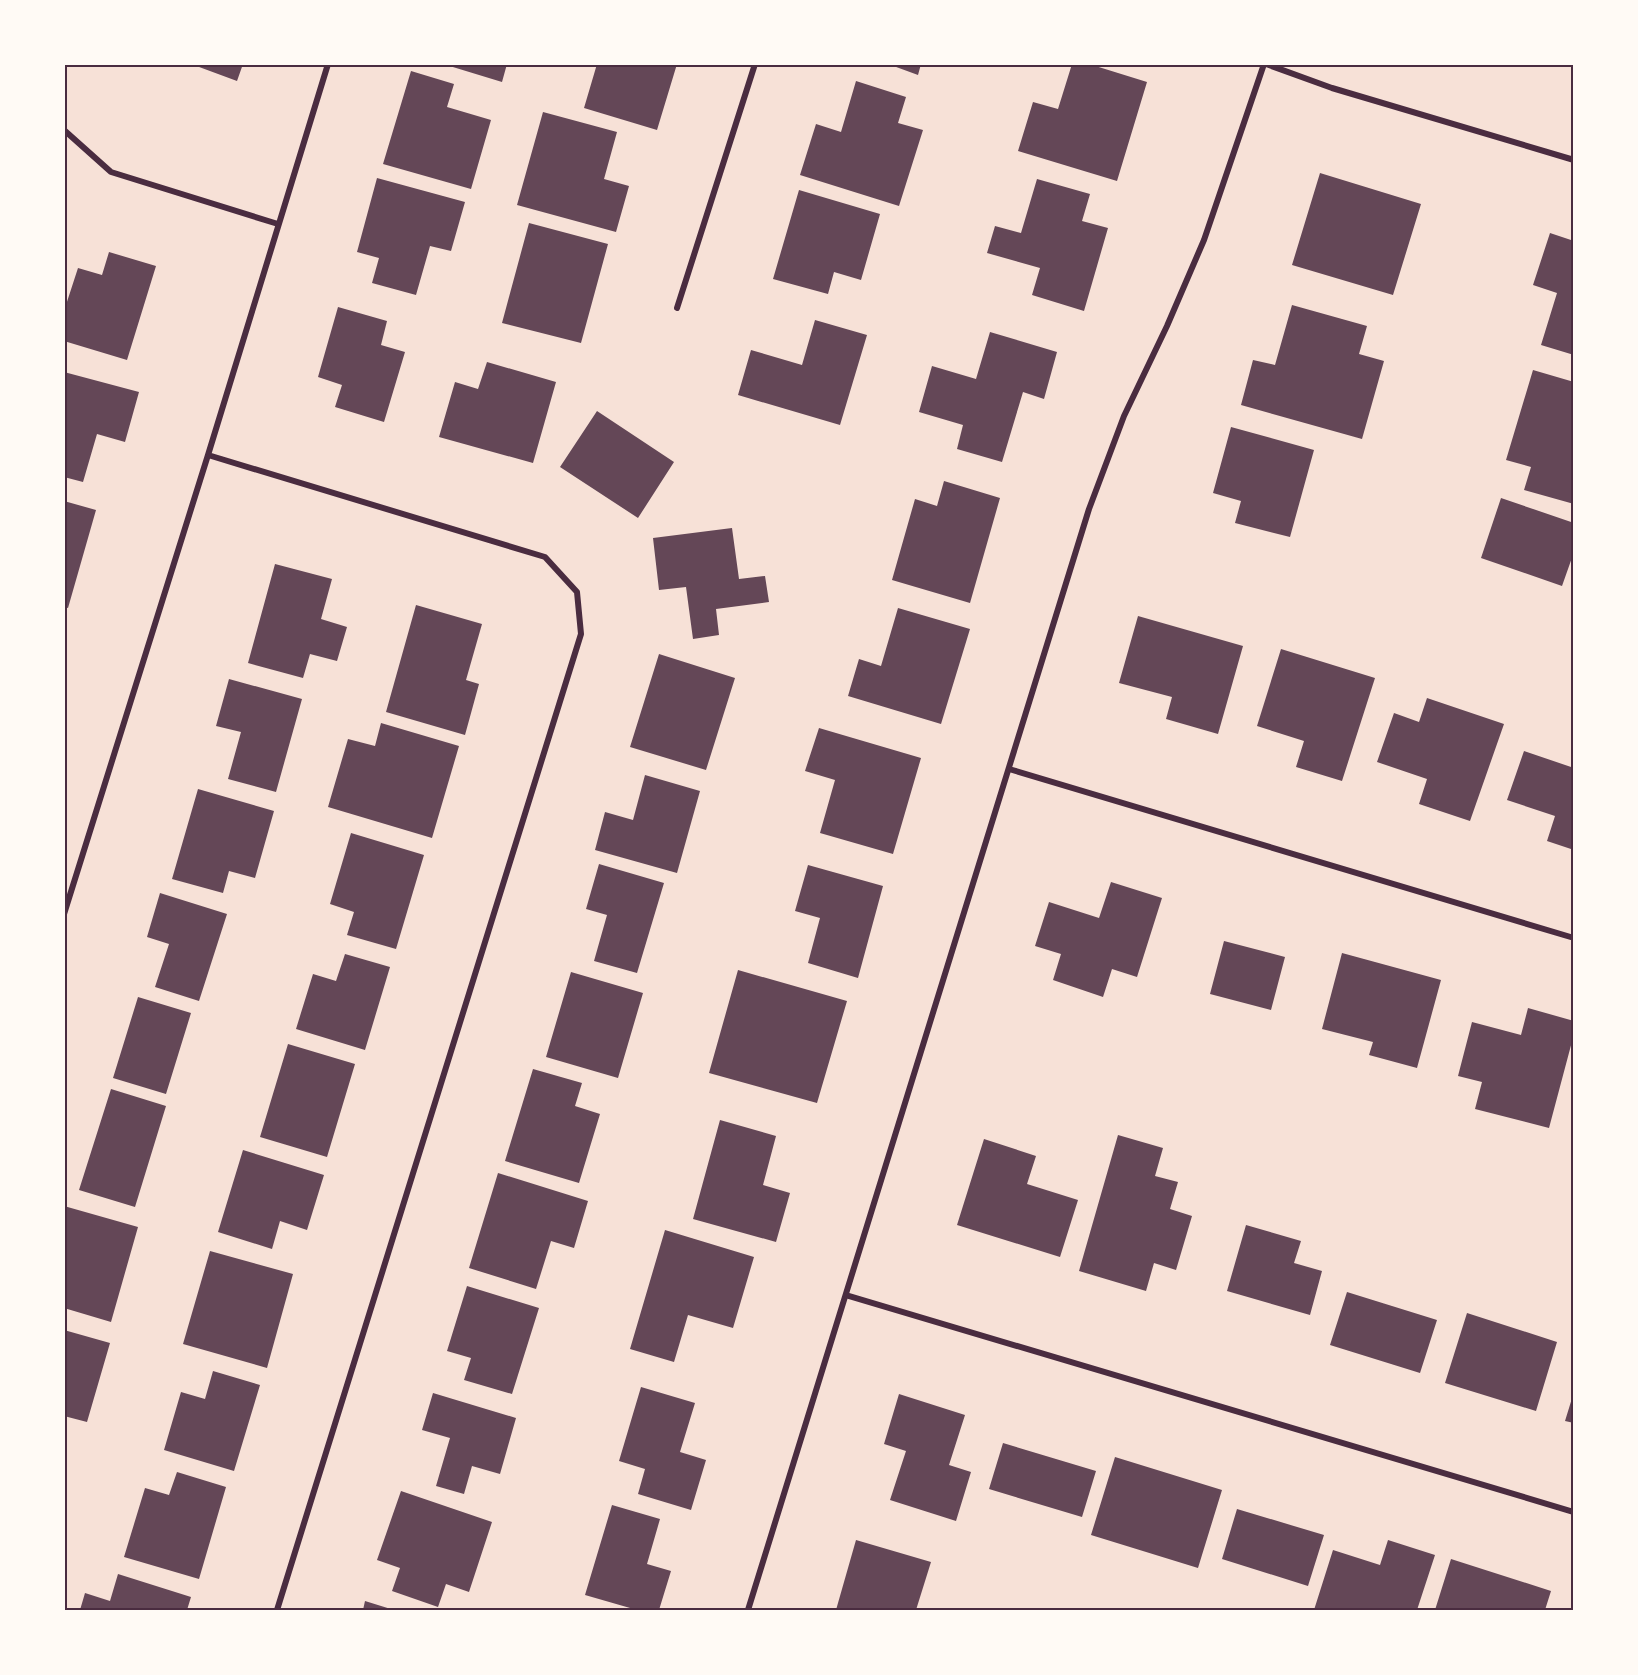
<svg xmlns="http://www.w3.org/2000/svg" width="1638" height="1675" viewBox="0 0 1638 1675" font-family="Overpass,sans-serif">
	<style>
		.building { fill: #644757 }
		.lines { fill: none; stroke-linecap: round; stroke-linejoin: round }
		.minor { stroke: #4a2c40; stroke-width: 6 }
		.neatline { fill: none; stroke: #4a2c40; stroke-width: 2 }
	</style>
	<rect width="100%" height="100%" fill="#f7e1d7"/>
	<path class="building" d="M191 64H243L237 81Z
		M443 64H507L502 82Z
		M597 64H677L657 130 584 108Z
		M888 64H921L918 75Z
		M1072 64H1089L1147 82 1117 181 1018 151 1033 102 1058 109Z
		M411 71 454 84 447 107 491 120 471 189 383 164Z
		M856 81 906 97 898 123 923 130 899 206 800 175 816 124 841 132Z
		M543 112 617 132 604 179 629 186 616 232 517 205Z
		M1320 173 1421 204 1393 295 1292 265Z
		M377 178 465 202 451 251 430 246 416 295 372 283 379 258 357 252Z
		M1037 179 1090 194 1082 221 1108 228 1084 311 1032 295 1040 268 987 253 995 226 1021 233Z
		M799 190 880 214 861 280 834 272 828 294 773 279Z
		M529 223 608 244 581 343 502 323Z
		M1550 233 1574 241V355L1541 345 1557 293 1533 285Z
		M109 252 156 266 127 360 64 341V311L78 268 102 275Z
		M1292 305 1367 326 1359 354 1384 361 1362 439 1241 405 1253 360 1275 365Z
		M338 307 387 321 381 345 405 352 384 422 335 407 342 385 318 377Z
		M815 320 867 335 840 425 738 395 751 350 802 365Z
		M990 332 1057 352 1044 399 1023 392 1002 462 957 449 963 425 919 412 932 366 976 379Z
		M487 362 556 382 533 463 439 437 455 382 478 389Z
		M1533 370 1574 382V504L1524 490 1531 467 1506 460Z
		M64 372 139 392 125 442 97 434 83 482 64 477Z
		M597 411 674 462 638 518 560 467Z
		M1231 427 1314 450 1290 537 1235 523 1241 501 1213 493Z
		M944 481 1000 498 970 603 892 580 915 499 937 506Z
		M1501 498 1574 523V552L1562 586 1481 558Z
		M64 501 96 510 68 608 64 607Z
		M732 528 739 579 765 576 769 602 716 609 719 635 693 639 686 587 659 590 653 538Z
		M275 564 332 579 321 619 347 627 337 661 310 654 303 678 248 663Z
		M416 605 482 624 466 680 479 684 465 735 386 712Z
		M898 608 970 629 941 724 848 696 859 659 881 666Z
		M1138 616 1243 646 1218 734 1166 719 1172 697 1119 683Z
		M1281 649 1375 678 1342 781 1296 767 1304 741 1257 726Z
		M659 654 735 678 706 770 630 747Z
		M229 679 302 699 276 792 228 779 241 732 216 726Z
		M1427 698 1504 724 1470 821 1419 804 1427 779 1377 762 1394 713 1419 722Z
		M381 723 459 746 432 838 328 807 348 739 375 746Z
		M819 728 921 758 893 854 820 833 835 780 805 771Z
		M1524 751 1574 768V850L1547 841 1555 816 1507 800Z
		M645 775 700 791 677 873 595 850 605 812 633 820Z
		M198 789 274 811 255 878 229 871 223 893 172 879Z
		M351 833 424 855 396 949 347 935 354 912 330 904Z
		M599 864 664 883 637 973 594 961 607 915 586 909Z
		M808 865 883 886 858 978 808 963 820 918 795 911Z
		M1111 882 1162 898 1137 977 1112 969 1103 997 1053 980 1061 954 1035 946 1049 902 1099 918Z
		M160 893 227 914 199 1001 155 987 169 944 147 937Z
		M1224 941 1285 957 1271 1010 1210 994Z
		M1342 953 1441 980 1417 1068 1369 1055 1373 1042 1322 1029Z
		M345 954 390 967 365 1050 296 1029 313 974 336 981Z
		M738 970 847 1001 817 1103 709 1073Z
		M571 972 643 993 618 1078 546 1057Z
		M138 997 191 1013 166 1094 113 1078Z
		M1528 1008 1574 1021V1034L1549 1128 1475 1109 1482 1082 1458 1076 1472 1022 1521 1035Z
		M288 1044 355 1064 327 1157 260 1137Z
		M533 1069 582 1083 575 1106 600 1114 579 1183 505 1161Z
		M111 1089 166 1106 135 1207 79 1190Z
		M720 1120 776 1136 763 1185 790 1193 776 1242 693 1219Z
		M1118 1135 1163 1148 1155 1176 1178 1182 1170 1209 1192 1216 1176 1270 1154 1263 1146 1291 1079 1271Z
		M984 1139 1036 1156 1027 1184 1078 1200 1060 1257 957 1225Z
		M243 1150 324 1175 307 1230 280 1221 272 1249 218 1232Z
		M498 1173 588 1201 574 1248 551 1241 536 1289 469 1268Z
		M64 1206 138 1227 111 1322 64 1308Z
		M1246 1225 1301 1241 1294 1263 1322 1271 1310 1315 1227 1291Z
		M665 1230 754 1257 733 1328 688 1315 674 1362 630 1349Z
		M210 1251 293 1274 267 1368 183 1344Z
		M467 1286 539 1308 512 1394 464 1380 471 1358 447 1351Z
		M1347 1292 1437 1320 1420 1373 1330 1345Z
		M1467 1313 1557 1342 1536 1411 1445 1383Z
		M64 1330 110 1343 87 1422 64 1416Z
		M213 1371 260 1385 234 1471 164 1450 181 1392 205 1399Z
		M641 1387 695 1403 680 1452 706 1460 691 1510 638 1494 645 1469 619 1461Z
		M433 1393 516 1418 500 1474 472 1466 464 1494 436 1486 450 1438 422 1430Z
		M899 1394 965 1415 949 1465 971 1472 956 1521 890 1500 906 1451 884 1444Z
		M1573 1395H1574V1423L1565 1421Z
		M1003 1443 1096 1471 1082 1517 989 1489Z
		M1115 1457 1222 1490 1198 1568 1091 1535Z
		M177 1472 226 1487 199 1579 124 1557 145 1488 169 1495Z
		M401 1491 492 1522 469 1592 446 1584 438 1607 392 1591 400 1568 377 1560Z
		M612 1505 660 1519 647 1564 671 1571 659 1610H637L585 1595Z
		M1237 1509 1324 1535 1308 1586 1222 1559Z
		M856 1540 931 1562 916 1610H836Z
		M1388 1540 1435 1555 1417 1610H1314L1333 1550 1380 1565Z
		M1451 1559 1551 1591 1545 1610H1435Z
		M118 1574 191 1597 187 1610H80L85 1593 110 1601Z
		M365 1601 394 1610H363Z"/>
	<g class="lines">
		<path class="minor" d="M1266 64 1332 88 1574 160
			M64 130 111 172 278 224
			M677 308 755 64
			M208 455 545 557 577 592 581 634 277 1610
			M1009 769 1574 938
			M64 914 208 455 328 64
			M846 1295 1574 1512
			M748 1610 1089 509 1124 416 1167 326 1204 240 1264 64"/>
	</g>
	<rect width="1638" height="1675" fill="none" stroke="#fffaf5" stroke-width="132"/>
	<rect x="66" y="66" width="1506" height="1543" class="neatline"/>
</svg>
